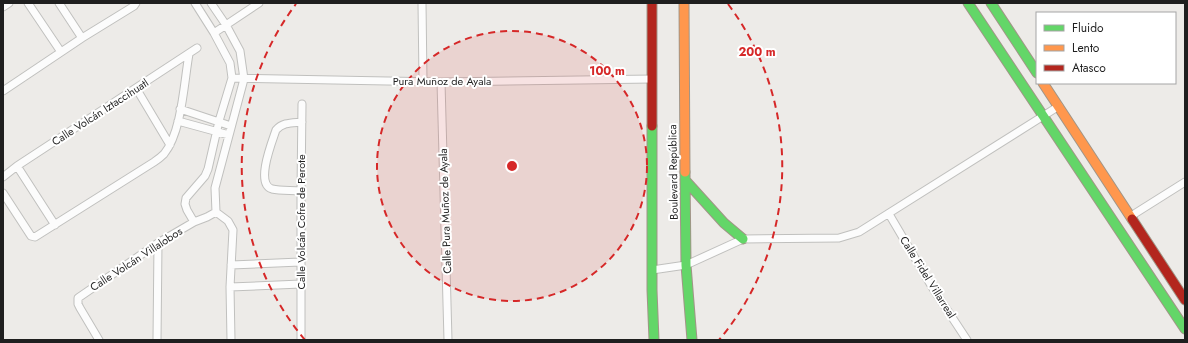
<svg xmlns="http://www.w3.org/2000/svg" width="1188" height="343" viewBox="0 0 1188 343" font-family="Jost,sans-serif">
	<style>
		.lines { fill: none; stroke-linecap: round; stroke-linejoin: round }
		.street-casing { stroke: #c0c0be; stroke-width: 9 }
		.fast-casing { stroke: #a19587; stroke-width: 11 }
		.slow-casing { stroke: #a19587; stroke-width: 11 }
		.jam-casing { stroke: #a19587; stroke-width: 11 }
		.street { stroke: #fcfcfc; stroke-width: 7 }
		.fast { stroke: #63d668; stroke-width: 9 }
		.slow { stroke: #ff974d; stroke-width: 9 }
		.jam { stroke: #b3261e; stroke-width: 9 }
		.ring { fill: none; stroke: #d62828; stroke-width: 2; stroke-dasharray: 7 5 }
		.labels { text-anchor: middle; stroke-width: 4; stroke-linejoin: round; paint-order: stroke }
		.street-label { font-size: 11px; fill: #1f1f1f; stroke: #fff }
		.centre { fill: #d62828; stroke: #fff; stroke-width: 2 }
		.ring-label { font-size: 12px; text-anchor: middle; font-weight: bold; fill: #d62828; stroke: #fff; stroke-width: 4; stroke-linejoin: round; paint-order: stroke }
	</style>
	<rect width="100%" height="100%" fill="#edebe8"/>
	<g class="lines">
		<defs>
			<path id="street" d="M28 3 61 52
				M59 3 82 38
				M211 3 226 25 240 51 244 79 215 188 216 212
				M422 3 423 81
				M3 7 9 3
				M214 33 259 3
				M232 78 441 82 652 79
				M441 82 448 340
				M136 88 170 145
				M3 91 82 38 134 6 136 3
				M180 109 231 126
				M178 121 229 135
				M17 166 55 225
				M3 177 17 166 197 48
				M301 191C292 190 281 191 272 189 255 184 272 142 276 130 283 122 292 123 302 122
				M3 193 31 236 35 237 154 162C157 160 161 157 164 154 182 132 184 82 189 54
				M216 212 228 221 233 230 230 287 231 340
				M889 214 932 287 967 340
				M1131 216 1185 182
				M194 222 187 210 185 204 186 198 205 176 208 169 219 121 232 78 230 63 214 33 195 3
				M231 265 300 262
				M652 270 686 265 743 239 839 238 859 232 1059 106
				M230 287 301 284
				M99 340 80 308 78 304V298L158 243 194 222 207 217 216 212
				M157 340 158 243
				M301 340V191L302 104"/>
			<path id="fast" d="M968 3 1185 329
				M991 3 1037 73
				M652 126V290L654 340
				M685 172 686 265 692 340
				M685 180 724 223 743 239"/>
			<path id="slow" d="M684 3 685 172
				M1043 83 1132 219"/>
			<path id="jam" d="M652 3V126
				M1132 219 1185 300"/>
		</defs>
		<use href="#street" class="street-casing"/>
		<use href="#fast" class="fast-casing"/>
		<use href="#slow" class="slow-casing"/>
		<use href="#jam" class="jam-casing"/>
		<use href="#street" class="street"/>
		<use href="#fast" class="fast"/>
		<use href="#slow" class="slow"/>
		<use href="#jam" class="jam"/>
	</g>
	<circle cx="512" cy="166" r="135" fill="#d62828" fill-opacity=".12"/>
	<g class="ring">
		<circle cx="512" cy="166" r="135"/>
		<path d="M305 340A270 270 0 0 1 296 4M728 4A270 270 0 0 1 719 340"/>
	</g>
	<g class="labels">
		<g class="street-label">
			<text x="442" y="85">Pura Muñoz de Ayala</text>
			<text transform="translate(100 112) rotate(-33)" y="4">Calle Volcán Iztaccihuatl</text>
			<text transform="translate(673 172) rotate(-91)" y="4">Boulevard República</text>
			<text transform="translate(445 211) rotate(-92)" y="4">Calle Pura Muñoz de Ayala</text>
			<text transform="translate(301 222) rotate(-90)" y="4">Calle Volcán Cofre de Perote</text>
			<text transform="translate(136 259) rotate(-33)" y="4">Calle Volcán Villalobos</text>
			<text transform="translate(928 277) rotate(58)" y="4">Calle Fidel Villarreal</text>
		</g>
	</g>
	<circle cx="512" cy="166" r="6" class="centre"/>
	<g class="ring-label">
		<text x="757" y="56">200 m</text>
		<text x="607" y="75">100 m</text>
	</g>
	<rect width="1188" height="343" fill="none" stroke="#1f1f1f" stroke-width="8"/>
	<rect x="1036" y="12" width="140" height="72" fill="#ffffff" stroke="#a5a5a5"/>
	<rect x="1044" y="25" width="20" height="6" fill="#63d668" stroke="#a5a5a5"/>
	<text x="1072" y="32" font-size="12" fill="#1f1f1f">Fluido</text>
	<rect x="1044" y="45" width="20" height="6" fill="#ff974d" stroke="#a5a5a5"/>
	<text x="1072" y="52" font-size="12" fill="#1f1f1f">Lento</text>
	<rect x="1044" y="65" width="20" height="6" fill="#b3261e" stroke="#a5a5a5"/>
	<text x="1072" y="72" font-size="12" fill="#1f1f1f">Atasco</text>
</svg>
